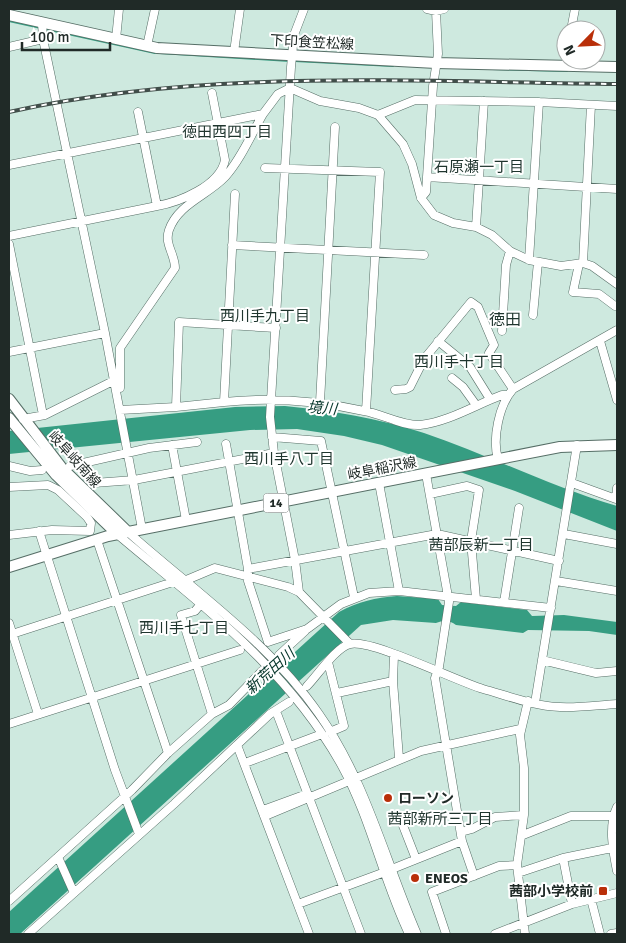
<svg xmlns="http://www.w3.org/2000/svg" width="626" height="943" viewBox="0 0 626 943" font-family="Signika,'Noto Sans JP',sans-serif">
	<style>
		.water { fill: #369d82 }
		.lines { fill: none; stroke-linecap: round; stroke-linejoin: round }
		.stream { stroke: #369d82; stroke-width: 2 }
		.minor-casing { stroke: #566e66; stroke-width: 9 }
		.major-casing { stroke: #566e66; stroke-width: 12 }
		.minor { stroke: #fff; stroke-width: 8 }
		.major { stroke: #fff; stroke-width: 10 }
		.rail-casing { stroke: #414e4a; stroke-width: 4 }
		.rail { stroke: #fff; stroke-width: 2; stroke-dasharray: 5.5; stroke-linecap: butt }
		.poi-dot { fill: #b92f09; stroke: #fff; stroke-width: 2 }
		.labels { text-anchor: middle; stroke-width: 4; stroke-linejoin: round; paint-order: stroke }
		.shield { fill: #fff; stroke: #636a68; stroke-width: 1 }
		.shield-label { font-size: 12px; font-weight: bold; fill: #202a27 }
		.street-label { font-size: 14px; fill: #202a27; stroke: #fff }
		.poi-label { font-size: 14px; font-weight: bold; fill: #202a27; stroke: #fff; text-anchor: start }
		.neighbourhood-label { font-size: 15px; fill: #1f352e; stroke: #fff }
		.water-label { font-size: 15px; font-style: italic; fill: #043429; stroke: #fff }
		.quarter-label { font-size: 16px; fill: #1f352e; stroke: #fff }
	</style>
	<rect width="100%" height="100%" fill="#cee9df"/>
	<path class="water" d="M285 406C333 411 378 418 424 433 489 455 551 487 617 506V531L515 491 382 445 344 436 297 429 250 430 9 454V431L235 407Z
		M397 596 438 599 442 605 456 606 461 602 527 610 532 616 564 615 617 622V635L589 631 528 630 523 633 456 625C450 620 443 620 436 623L393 620 361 625 20 934H9V912L339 612C359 601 375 598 397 596Z"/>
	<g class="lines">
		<path class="stream" d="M9 21 41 28
			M45 29 155 53
			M160 53 290 61
			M295 61 393 66
			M457 68 567 71"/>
		<defs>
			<path id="minor" d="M427 9 436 11 444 9
				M42 22 43 39 105 333 142 529
				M571 30 575 9
				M116 39 119 9
				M147 46 155 9
				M9 47 43 39
				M234 52 240 9
				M378 115 415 100 539 102 617 106
				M9 165 263 114 278 94 290 88 320 101 359 108 378 115 403 144 412 164 421 198 434 215 453 223 476 227 492 235 510 251 529 260 561 266 583 263 592 266 617 284
				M265 168 380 172 366 411
				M427 177 617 189
				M235 194 224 402C271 397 318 401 364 411 382 414 402 426 420 425 448 422 475 405 502 395H507
				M421 198 426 192 433 86 438 54 436 11
				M157 206C179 202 220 186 225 160L212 93
				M476 227 484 101
				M9 236 157 206 138 112
				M9 244 42 410
				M232 245 424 255
				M529 260 539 102
				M583 263 591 105
				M579 264 573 292 599 294 615 306
				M533 315 538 262
				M502 331 506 265 510 251
				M438 341 470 367 490 399
				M600 341 617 400
				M9 352 105 333
				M452 378 463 387 476 405
				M120 388V348L175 268C175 254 164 244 169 230 178 204 207 196 225 177 241 159 251 135 263 114
				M395 390 406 389 410 387 424 359 471 302 478 307 494 345 489 353 513 389
				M224 402 176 407 179 322 276 328
				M320 402 335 127
				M120 410 176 407
				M23 419 45 415 115 380
				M272 437 321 441 354 597
				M226 444 248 569V581L268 642 307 629 341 604 369 593 399 591 551 608
				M172 445 186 520
				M498 459C492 439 499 405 513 389L617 330
				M9 466 30 471 42 470
				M70 466 149 448 197 442
				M426 474 449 602 439 667 435 678 462 841 474 876
				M94 483 134 480 274 453
				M379 483 399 591
				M572 483 616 499 617 488
				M9 487 48 485 58 490 87 517 91 523 90 531 52 530 9 535
				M430 494 467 486 479 490 471 541 476 599
				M39 531 115 770 139 834
				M128 532C193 590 269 642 319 714 366 781 385 860 417 934
				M117 534C202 606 287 667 342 766 371 819 383 880 409 934
				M564 534 617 544
				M97 540 168 753
				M248 569 437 534 559 561
				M184 581 215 568 288 587 299 592 350 644
				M556 581 617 591
				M299 592 295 560 274 453 270 417 291 67 294 35 304 9
				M504 602 519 508
				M200 605 195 611 181 615 212 714
				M9 623 38 714
				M9 635 173 582
				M279 655 305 631
				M394 655 393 681 399 758
				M542 660 596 673 617 671
				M328 662 344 726 330 732
				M307 686C317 676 336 647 350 644 372 639 456 681 483 689 508 696 534 706 560 707 579 708 599 705 617 704
				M337 693 393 681
				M535 703 577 445
				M276 711 361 934
				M9 724 240 650
				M237 745 309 934
				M245 763 322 734
				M617 807C608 825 613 852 617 871
				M263 810 304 795 308 797
				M265 816 421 751 520 729
				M402 823 416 859
				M461 832 472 829 495 817 524 815
				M523 835 571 816H614
				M58 857 74 893
				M563 858 572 904
				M392 869 462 841
				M518 873 563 858 617 847
				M591 899 600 934
				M9 901 132 790 168 753 212 714 229 705 262 671
				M298 904 385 872
				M28 934 174 804 270 714 289 702
				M446 934 432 892 499 866 517 865
				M495 934 572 904 617 893
				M525 934 517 865 524 815V768L520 735 528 701
				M611 934 617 933"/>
			<path id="major" d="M9 15 157 48 436 63 617 67
				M9 399 62 468 128 532
				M9 418 56 475 117 534
				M9 567 108 536 560 447 617 445"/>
		</defs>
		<use href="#minor" class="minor-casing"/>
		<use href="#major" class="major-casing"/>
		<use href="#minor" class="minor"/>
		<use href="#major" class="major"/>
		<defs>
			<path id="rail" d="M9 112C208 68 414 82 617 84"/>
		</defs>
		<use href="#rail" class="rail-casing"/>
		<use href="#rail" class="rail"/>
	</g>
	<g class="poi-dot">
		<circle cx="388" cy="798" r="5"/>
		<circle cx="415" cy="878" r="5"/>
		<rect x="598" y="886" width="10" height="10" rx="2.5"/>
	</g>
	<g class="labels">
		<rect class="shield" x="263.5" y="493.5" width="25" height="19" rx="4"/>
		<g class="shield-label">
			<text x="276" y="507">14</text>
		</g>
		<g class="street-label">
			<text transform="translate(312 42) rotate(3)" y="5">下印食笠松線</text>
			<text transform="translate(75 459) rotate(48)" y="5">岐阜岐南線</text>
			<text transform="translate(382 468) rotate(-11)" y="5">岐阜稲沢線</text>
		</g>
		<g class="poi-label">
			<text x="398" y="803">ローソン</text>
			<text x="425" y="883">ENEOS</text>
			<text x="593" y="896" text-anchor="end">茜部小学校前</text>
		</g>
		<g class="neighbourhood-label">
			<text x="227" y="137">徳田西四丁目</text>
			<text x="479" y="172">石原瀬一丁目</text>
			<text x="265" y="321">西川手九丁目</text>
			<text x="459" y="367">西川手十丁目</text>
			<text x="289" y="464">西川手八丁目</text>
			<text x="481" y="550">茜部辰新一丁目</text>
			<text x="184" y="633">西川手七丁目</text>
			<text x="440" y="824">茜部新所三丁目</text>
		</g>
		<g class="water-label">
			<text transform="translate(322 408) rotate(5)" y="5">境川</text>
			<text transform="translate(270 671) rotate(-42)" y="5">新荒田川</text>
		</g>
		<g class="quarter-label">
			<text x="505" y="325">徳田</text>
		</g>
	</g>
	<rect width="626" height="943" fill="none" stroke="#202a27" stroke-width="20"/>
	<g transform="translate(581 45) rotate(246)"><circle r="24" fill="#ffffff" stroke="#a6aaa9"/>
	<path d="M0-4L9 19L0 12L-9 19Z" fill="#b92f09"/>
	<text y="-8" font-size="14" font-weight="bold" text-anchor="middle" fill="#202a27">N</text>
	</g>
	<path d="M22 42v8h88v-8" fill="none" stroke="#202a27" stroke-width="2.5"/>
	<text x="30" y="42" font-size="15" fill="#202a27" stroke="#ffffff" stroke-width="4" paint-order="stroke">100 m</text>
</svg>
